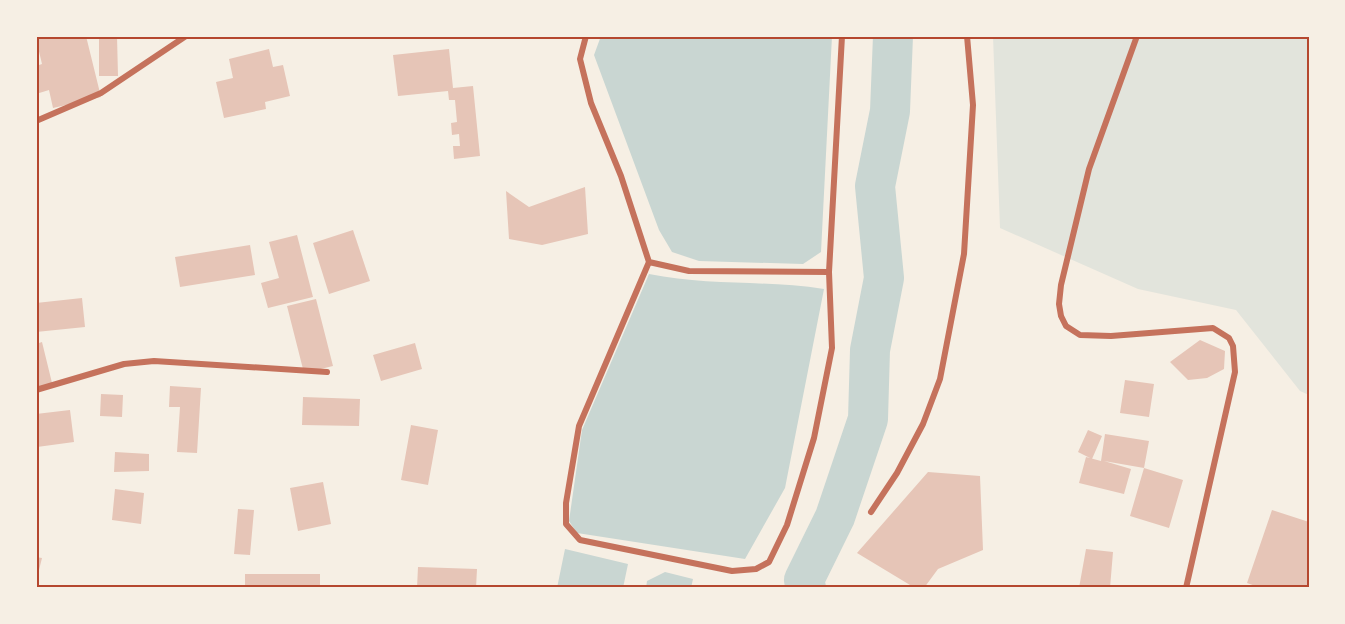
<svg xmlns="http://www.w3.org/2000/svg" width="1345" height="624" viewBox="0 0 1345 624" font-family="Spectral,serif">
	<style>
		.green { fill: #e2e4dc }
		.water { fill: #c9d6d2 }
		.lines { fill: none; stroke-linecap: round; stroke-linejoin: round }
		.river { stroke: #c9d6d2; stroke-width: 40 }
		.building { fill: #e6c5b7 }
		.minor { stroke: #c5725c; stroke-width: 6 }
		.neatline { fill: none; stroke: #b5482f; stroke-width: 2 }
	</style>
	<rect width="100%" height="100%" fill="#f6efe4"/>
	<path class="green" d="M993 36H1309V395L1300 391 1236 310 1138 289 1000 228Z"/>
	<path class="water" d="M601 36H832L821 252 803 264 699 261 672 252 659 230 594 55Z
		M649 274C707 286 766 280 824 289L785 488 745 559 577 533 569 521 582 430Z
		M565 549 628 564 623 588H557Z
		M665 572 693 579 691 588H646L647 581Z"/>
	<g class="lines">
		<path class="river" d="M806 588 804 580 835 517 868 419 870 350 884 278 875 186 890 111 893 36"/>
	</g>
	<path class="building" d="M50 36H86L101 97 53 108 49 90 36 94V66L42 64 36 39Z
		M99 36H117L118 76H99Z
		M269 49 273 67 283 65 290 96 265 102 266 109 224 118 216 82 233 78 229 59Z
		M449 49 453 88 473 86 480 156 454 159 453 146H460L459 134 452 135 451 123 457 122 455 100H449L448 91 398 96 393 55Z
		M585 187 588 234 542 245 509 239 506 191 529 207Z
		M353 230 370 281 329 294 313 243Z
		M297 235 313 297 268 308 261 283 279 278 269 242Z
		M250 245 255 275 180 287 175 257Z
		M82 298 85 327 36 332V303Z
		M316 299 333 366 304 373 287 306Z
		M1200 340 1225 351 1224 369 1207 378 1188 380 1170 362Z
		M42 342 53 387 36 391V344Z
		M415 343 422 369 381 381 373 355Z
		M1125 380 1154 384 1149 417 1120 413Z
		M170 386 201 388 197 453 177 452 180 407H169Z
		M101 394 123 395 122 417 100 416Z
		M303 397 360 399 359 426 302 425Z
		M70 410 74 442 37 447 36 414Z
		M411 425 438 430 428 485 401 480Z
		M1088 430 1102 436 1092 459 1078 452Z
		M1105 434 1149 441 1144 468 1104 461 1131 469 1124 494 1079 483 1086 457 1101 461Z
		M115 452 149 454V471L114 472Z
		M1144 468 1183 480 1169 528 1130 516Z
		M928 472 980 476 983 550 938 569 924 588H915L857 553Z
		M323 482 331 524 298 531 290 488Z
		M115 489 144 493 141 524 112 520Z
		M238 509 254 510 250 555 234 554Z
		M1272 510 1309 522V588H1261L1247 583Z
		M1086 549 1113 552 1110 588H1079Z
		M36 557 42 558 37 578H36Z
		M418 567 477 569 476 588H417Z
		M245 574H320V588H245Z"/>
	<g class="lines">
		<path class="minor" d="M586 36 580 59 591 103 621 176 649 262 579 426 566 503V524L580 540 732 571 756 569 769 562 787 525 814 438 832 348 829 272 842 36
			M1137 36 1089 169 1061 285 1059 304 1061 316 1066 326 1080 335 1111 336 1213 328 1229 338 1233 346 1235 372 1186 588
			M36 121 101 93 186 36
			M649 262 689 271 829 272
			M36 390 124 364 154 361 327 372
			M871 512 897 473 923 424 940 379 964 254 973 105 967 36"/>
	</g>
	<rect width="1345" height="624" fill="none" stroke="#f6efe4" stroke-width="75"/>
	<rect x="38" y="38" width="1270" height="548" class="neatline"/>
</svg>
